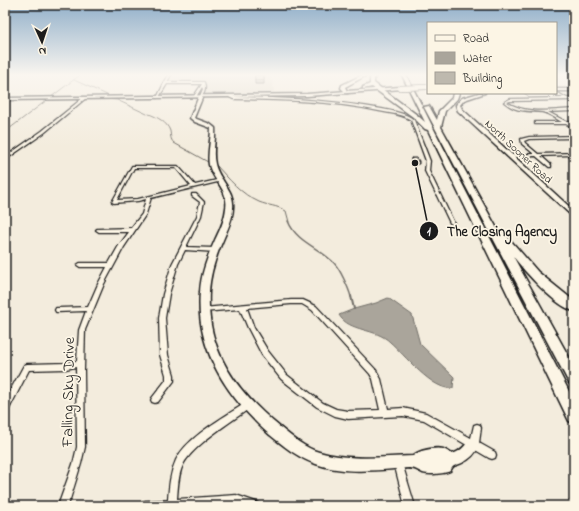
<svg xmlns="http://www.w3.org/2000/svg" width="579" height="511" viewBox="0 0 579 511" font-family="'Indie Flower',sans-serif">
	<style>
		.built { fill: #e3ddcf }
		.water { fill: #aaa59b; stroke: #716e68 }
		.lines { fill: none; stroke-linecap: round; stroke-linejoin: round }
		.stream-far2 { stroke: #716e68; stroke-width: 1 }
		.stream-far1 { stroke: #716e68; stroke-width: 1.5 }
		.stream { stroke: #716e68; stroke-width: 2 }
		.street-casing { stroke: #1c1c1c; stroke-width: 2.5 }
		.secondary-casing { stroke: #1c1c1c; stroke-width: 3 }
		.primary-casing { stroke: #1c1c1c; stroke-width: 3 }
		.highway-casing { stroke: #1c1c1c; stroke-width: 3 }
		.street { fill: #fcf5e5; fill-rule: evenodd }
		.secondary { fill: #fcf5e5; fill-rule: evenodd }
		.primary { fill: #fcf5e5; fill-rule: evenodd }
		.highway { fill: #fcf5e5; fill-rule: evenodd }
		.primary-bridge-casing { stroke: #1c1c1c; stroke-width: 6; stroke-linecap: butt }
		.primary-bridge { stroke: #fcf5e5; stroke-width: 4.5 }
		.wall { fill: #a39f96; stroke: #1c1c1c }
		.building { fill: #beb9ae; stroke: #1c1c1c }
		.labels { text-anchor: middle; stroke-width: 3.5; stroke-linejoin: round; paint-order: stroke }
		.far-street-label { font-size: 11px; fill: #1c1c1c; stroke: #fcf5e5 }
		.near-street-label { font-size: 16px; fill: #1c1c1c; stroke: #fcf5e5 }
		.leader { fill: none; stroke: #1c1c1c; stroke-width: 1.5 }
		.callout-dot { fill: #1c1c1c; stroke: #fcf5e5; stroke-width: 1.5 }
		.mark-label { font-size: 12px; text-anchor: middle; font-weight: bold; fill: #fff }
		.callout-label { font-size: 14px; text-anchor: middle; font-weight: bold; fill: #1c1c1c; stroke: #fcf5e5; stroke-width: 3.5; stroke-linejoin: round; paint-order: stroke }
	</style>
	<rect width="100%" height="100%" fill="#f3ecdd"/>
	<filter id="ink" filterUnits="userSpaceOnUse"><feTurbulence type="fractalNoise" baseFrequency=".025" numOctaves="2"/><feDisplacementMap in="SourceGraphic" scale="8" xChannelSelector="R" yChannelSelector="G"/><feConvolveMatrix kernelMatrix="1 2 1 2 8 2 1 2 1" color-interpolation-filters="sRGB"/></filter>
	<g filter="url(#ink)">
		<path class="built" d="M171 75H268L273 82 274 93 203 94 205 82H168Z"/>
		<path class="water" d="M388 298 412 315 420 344 454 377 453 388C433 392 404 354 390 342 376 328 349 332 339 315L354 309 376 303Z"/>
		<g class="lines">
			<path class="stream-far2" d="M74 80 107 95
				M524 93 528 96
				M104 99 117 100 147 114
				M149 114C157 117 167 122 170 131 171 136 170 139 174 143L208 162
				M5 132 80 75
				M216 165C229 179 241 194 259 202 269 206 276 205 286 211L289 222"/>
			<path class="stream-far1" d="M288 221C297 243 319 247 334 263 340 269 349 289 351 297"/>
			<path class="stream" d="M351 296 354 309"/>
			<defs>
				<path id="street" d="M169 75H171L167 82H204C206 88 205 93 201 97L200 96 203 89 202 87 196 97 194 96 202 84H167L159 97 157 98 164 83Z
					M556 92 567 98H574V100L510 101 507 102C526 115 552 110 574 109V111L548 112 567 122H574V124H571L574 126V128L566 124H535V122H562C556 119 549 113 542 112 527 110 517 113 504 102L510 99 563 98 555 94Z
					M230 95 234 97C283 98 333 100 382 109 392 111 406 113 414 120L430 161 429 171 454 223 452 224 450 223 425 171 426 161 411 120C402 114 389 113 379 111 331 101 282 100 233 99L229 97Z
					M84 97 86 98 44 133 5 160V157L42 131Z
					M574 136V138L529 139 524 141 525 143 538 154 574 153V155L541 156 551 165V167H549L536 156 509 157 507 156 509 155 534 154 522 144 521 139 529 137Z
					M132 166H178L195 185 221 179 223 180 222 181 151 198 146 214 124 247 104 284 85 330 84 370 85 447 81 464 68 506H58L73 464 77 447 76 367 66 369 29 370 8 411 5 412V400L24 365 27 364 66 363 77 361 79 330 86 311 58 312H56L55 310 56 308H58L88 307 98 284 107 267H80L77 265 80 263H109L118 247 129 232H99L96 230 97 229 131 228 142 214 146 199 138 201 114 203 112 202ZM134 168H176L191 186 138 199 117 200Z
					M192 194H196L204 202 201 216 186 247 215 248 218 250 215 252 185 250 178 264 169 294 165 318 168 355 174 375V381L158 402 155 403 152 402 151 400 152 398 166 380V375L160 355 159 318 163 294 172 264 197 216 200 202 192 196Z
					M291 300H303L316 306 376 370 381 379 388 409 403 408 426 413 471 438 474 425 477 424 480 425 481 428 479 443 495 452 496 455 495 458 492 459 489 458 424 420 403 416 348 419 335 416 317 407 281 379 262 355 248 328 240 309 203 312H201L200 310 201 308H203ZM291 304H302L312 310 370 374 373 379 380 410 348 411 336 409 323 403 287 375 268 351 254 328 247 308Z
					M247 402 250 404 251 406 250 408C232 421 192 446 183 465 178 475 178 488 177 499L236 495 259 503 261 506H240L236 505 218 506H140L142 503 145 501 168 500C169 486 170 473 176 460 186 438 224 417 244 404Z
					M398 459 401 460 402 463 415 506H405L394 463 395 460Z"/>
				<path id="secondary" d="M362 75H367L345 87 348 93H346L341 88 342 85Z
					M479 93H485L464 100 460 105 462 109 574 211V217L572 216 458 111 456 105 462 98Z
					M201 95 203 96 194 118 210 124 215 128C216 140 212 152 215 164 219 181 235 190 233 208 233 219 227 230 223 240 216 256 210 274 209 292 206 352 237 392 281 428 292 437 305 448 319 452 350 461 382 457 413 456 418 450 436 447 443 449 446 450 449 452 452 454 464 451 465 442 474 438L478 440 480 444C476 453 471 459 462 463 460 464 456 465 454 466 452 467 451 470 450 471 444 474 429 475 423 473 420 472 418 470 415 469 409 467 400 469 394 469 368 471 341 473 316 464 298 458 284 446 270 435 228 398 195 350 200 292 201 273 208 256 215 240 220 230 225 219 226 208 229 190 213 181 209 165 207 153 211 140 211 128L195 122 190 118 199 96Z"/>
				<path id="primary" d="M400 87 402 89 307 96 5 100V98L307 94Z
					M556 89H574V91H556Z"/>
				<path id="highway" d="M372 75H377L374 78V83L417 115 425 122 402 75H406L574 401V423L569 421 428 130 425 129 413 117 372 87 363 89V87L370 84V78Z
					M453 93H459L457 99 445 111 441 127 500 234H505L538 272 574 301V311C555 306 525 272 513 256L574 366V385L569 383 424 107 429 106 437 120 439 111 452 98Z"/>
			</defs>
			<use href="#street" class="street-casing"/>
			<use href="#secondary" class="secondary-casing"/>
			<use href="#primary" class="primary-casing"/>
			<use href="#highway" class="highway-casing"/>
			<use href="#street" class="street"/>
			<use href="#secondary" class="secondary"/>
			<use href="#primary" class="primary"/>
			<use href="#highway" class="highway"/>
			<defs>
				<path id="primary-bridge" d="M400 88 427 87"/>
			</defs>
			<use href="#primary-bridge" class="primary-bridge-casing"/>
			<use href="#primary-bridge" class="primary-bridge"/>
		</g>
		<path class="wall" d="M255 75H264V84H255Z
			M411 158 419 161V164H413L411 161Z"/>
		<path class="building" d="M255 75H264V80H255Z
			M411 158H417L419 161 413 162Z"/>
	</g>
	<linearGradient id="sky" x2="0" y2="1"><stop stop-color="#8faec9"/><stop offset="0.51" stop-color="#faf6f0"/><stop offset="1" stop-color="#faf6f0" stop-opacity="0"/></linearGradient>
	<rect width="579" height="147" fill="url(#sky)"/>
	<g class="labels">
		<g class="far-street-label">
			<text transform="translate(519 151) rotate(43)" y="4">North Sooner Road</text>
		</g>
		<g class="near-street-label">
			<text transform="translate(67 392) rotate(-89)" y="6">Falling Sky Drive</text>
		</g>
	</g>
	<path class="leader" d="M415 163L429 231"/>
	<g class="callout-dot">
		<circle cx="415" cy="163" r="4"/>
		<circle cx="429" cy="231" r="10"/>
	</g>
	<g class="mark-label">
		<text x="429" y="235">1</text>
	</g>
	<g class="callout-label">
		<text x="502" y="236">The Closing Agency</text>
	</g>
	<rect width="579" height="511" fill="none" stroke="#fcf5e5" stroke-width="20"/>
	<rect x="10" y="10" width="559" height="491" fill="none" stroke="#1c1c1c" stroke-width="1.5" filter="url(#ink)"/>
	<rect x="427" y="22" width="130" height="72" fill="#fcf5e5" stroke="#a29e95"/>
	<rect x="435" y="35" width="20" height="6" fill="#fcf5e5" stroke="#a29e95"/>
	<text x="463" y="42" font-size="12" fill="#1c1c1c">Road</text>
	<rect x="435" y="52" width="20" height="12" fill="#aaa59b" stroke="#a29e95"/>
	<text x="463" y="62" font-size="12" fill="#1c1c1c">Water</text>
	<rect x="435" y="72" width="20" height="12" fill="#beb9ae" stroke="#a29e95"/>
	<text x="463" y="82" font-size="12" fill="#1c1c1c">Building</text>
	<g transform="translate(42 42) rotate(177)" stroke="#fcf5e5" stroke-width="3" paint-order="stroke">
	<path d="M0-3L7 15L0 10L-7 15Z" fill="#1c1c1c"/>
	<text y="-6" font-size="11" font-weight="bold" text-anchor="middle" fill="#1c1c1c">N</text>
	</g>
</svg>
